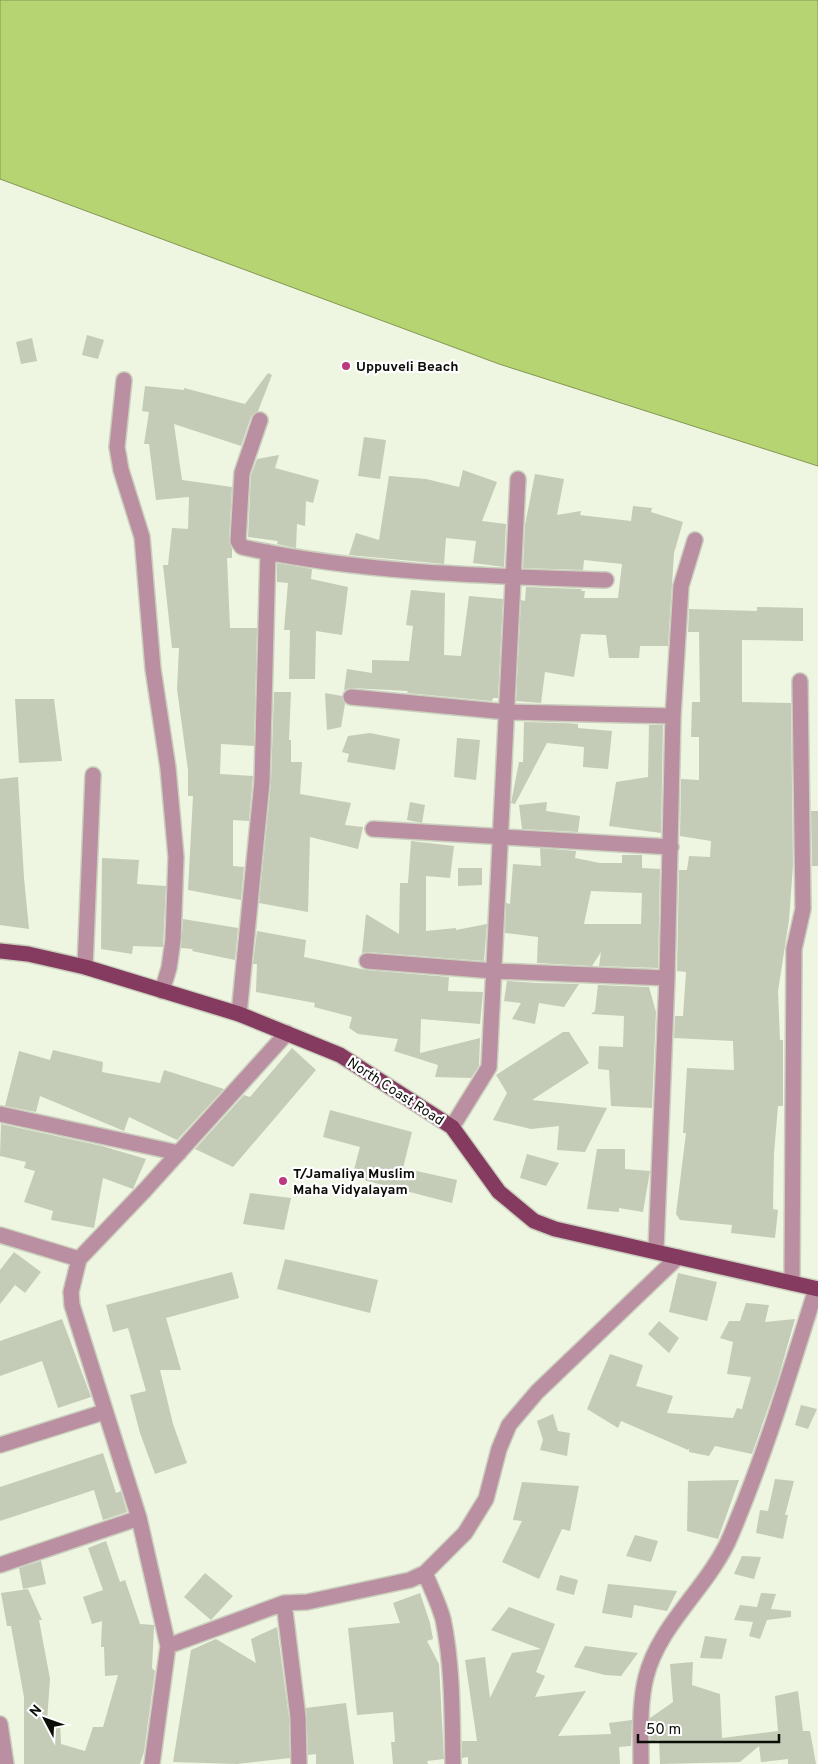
<svg xmlns="http://www.w3.org/2000/svg" width="818" height="1764" viewBox="0 0 818 1764" font-family="Overpass,sans-serif">
	<style>
		.water { fill: #b7d473; stroke: #839853 }
		.building { fill: #c4cbb6; fill-rule: evenodd }
		.lines { fill: none; stroke-linecap: round; stroke-linejoin: round }
		.minor-casing { stroke: #cad0bd; stroke-width: 18 }
		.major-casing { stroke: #cad0bd; stroke-width: 18 }
		.minor { stroke: #ba8fa1; stroke-width: 15 }
		.major { stroke: #843b5f; stroke-width: 15 }
		.poi-dot { fill: #bc397f; stroke: #fff; stroke-width: 2 }
		.labels { text-anchor: middle; stroke-width: 4.5; stroke-linejoin: round; paint-order: stroke }
		.poi-label { font-size: 14px; font-weight: bold; fill: #0b0d07; stroke: #fff; text-anchor: start }
		.street-label { font-size: 14px; fill: #0b0d07; stroke: #fff }
	</style>
	<rect width="100%" height="100%" fill="#eef5e0"/>
	<path class="water" d="M0 0H818V466L499 364 0 179Z"/>
	<path class="building" d="M87 335 104 340 98 359 82 355Z
		M32 338 37 361 21 364 16 342Z
		M268 373 272 375 258 411 251 417 241 446 174 424 182 480 232 487 229 540 232 549V558H227L230 628H257L254 746 221 744 220 774 253 776 249 821 233 820V866L244 867 241 900 188 890 193 796H188V770L177 689 179 648H172L163 565H168L172 528 188 529 189 497 156 500 149 444H144L149 412 142 411 145 386 184 390V388L245 404Z
		M364 437 386 440 380 479 358 476Z
		M279 455 275 468 319 480 313 503 306 501 305 526 297 524 296 548 277 544 278 541 248 537 251 475 257 459Z
		M463 470 497 482 482 521 506 524 504 567 473 563 476 541 446 538 444 564 349 555 356 533 379 540 389 476 426 479 459 487Z
		M535 474 564 479 557 515 581 511 580 515 631 521 633 506 652 508 651 512 683 522 674 553 668 646H640L639 658H609L606 635 581 634 574 677 545 672 541 703 516 701 521 600 525 601 526 587 582 589 581 591H585L584 598H618L622 564 584 560 583 570 523 568 525 525Z
		M277 563 312 569 311 579 348 587 342 635 316 631 315 679H289L290 630H284L288 583 277 582Z
		M411 590 445 593 444 655 461 656 469 596 503 599 498 698H493L492 701 407 693 408 691 352 688 344 690 347 669 372 673V660L409 661 413 626 406 625Z
		M757 607 803 608V641L742 640V702L791 703 793 865 789 920 778 991 780 1040H783V1106H778L774 1153 773 1209 778 1210 775 1238 731 1233 732 1225 680 1220 676 1214 686 1133H683L687 1068 734 1070 733 1041 674 1038 675 1016H683L686 972 677 971 679 870H687L689 856 710 857 711 841 680 836 681 779 699 780V737H691L692 702H700L699 632H688L689 609 757 611Z
		M274 692H291L289 740H291V762H302L300 794 351 803 345 825 363 827 358 849 310 837 308 912 259 903 271 782Z
		M325 693 342 696 345 704 341 727 327 730Z
		M15 699H54L62 761 19 763Z
		M524 722 565 723 578 724V728L612 731 608 769 583 767 584 747 547 743 515 804 511 803 519 762H523Z
		M649 725H663L661 833 609 826 616 782 648 777Z
		M370 733 400 739 395 770 347 762 349 754 342 752 348 736Z
		M457 738 480 740 476 780 454 777Z
		M18 777 24 878 29 929 0 925V779Z
		M410 802 425 805 422 823 407 820Z
		M547 802 546 811 580 816 578 832 522 829 519 805Z
		M811 811H818V866H812Z
		M411 841 454 846 450 878 426 876V931L456 928V930L487 924 484 961 368 952 362 953 366 914 399 934 400 883H408Z
		M540 848 576 851 575 858 600 863H622V855H642V868L660 869 658 968 599 966 601 952 592 966 537 963 538 937 505 933 506 903 510 904 513 864 541 866ZM591 891 642 893 641 924H584Z
		M102 858 139 860 137 884 166 886 163 947 133 946 132 954 101 949Z
		M458 868H482V885L458 886Z
		M183 919 238 928 235 960 192 951 193 949 181 948Z
		M257 931 306 940 304 957 366 970 449 977 448 991 483 992 480 1024 421 1019 420 1053 480 1038 479 1066 471 1078 435 1077 438 1065 394 1051 398 1039 358 1034 349 1028 352 1017 314 1007 315 1003 256 992 257 964H253Z
		M507 981 536 983 579 984 564 1007 539 1003 535 1024 512 1019 521 1003 504 1001Z
		M598 985 649 987 656 1012 652 1108 611 1106 609 1070 598 1069 599 1046 623 1047 624 1016 591 1014 595 1011Z
		M563 1032H569L589 1063 532 1100 607 1108 585 1152 557 1150 559 1126 531 1129 493 1120 507 1093 496 1075Z
		M292 1048 316 1070 233 1167 195 1149 244 1095 250 1097Z
		M53 1050 103 1062 102 1072 160 1083 164 1070 224 1089 177 1140 129 1117 124 1131 40 1096 36 1112 5 1106 19 1051 50 1060Z
		M330 1110 412 1132 403 1168 457 1180 452 1203 352 1177 360 1147 323 1137Z
		M1 1124 102 1146 146 1159 133 1189 103 1178 94 1228 51 1220 53 1211 24 1202 35 1171 24 1168 26 1162 0 1156Z
		M597 1149H625V1169L650 1171 643 1212 619 1208V1212L587 1209Z
		M527 1154 559 1163 546 1186 520 1178Z
		M250 1193 291 1198 284 1230 243 1224Z
		M14 1252 41 1272 25 1293 15 1285 0 1304V1270Z
		M285 1259 378 1280 370 1313 277 1289Z
		M232 1272 239 1298 166 1318 181 1370H160L173 1424 187 1463 155 1474 140 1433 130 1395 146 1391 128 1328 113 1332 106 1305Z
		M678 1273 717 1282 707 1321 669 1312Z
		M746 1303 769 1305 765 1322 795 1319 778 1379 752 1454 715 1446 709 1456 689 1452V1448L688 1450 621 1421 618 1428 587 1409 610 1354 643 1365 636 1386 673 1396 667 1413 733 1418 737 1408 742 1409 751 1377 727 1374 733 1342 720 1338 729 1321H740Z
		M62 1319 91 1397 58 1408 42 1361 0 1376V1341Z
		M659 1321 679 1338 669 1353 648 1334Z
		M801 1405 817 1409 808 1429 795 1425Z
		M553 1414 558 1431 570 1433 567 1456 540 1450 543 1440 537 1421Z
		M103 1453 116 1493 121 1491 127 1512 103 1520 94 1490 0 1521V1487Z
		M775 1479 794 1481 785 1515H788L783 1539 756 1533 760 1510 768 1511Z
		M739 1480 718 1539 687 1531 688 1481Z
		M522 1482 579 1486 570 1531 562 1529 539 1579 502 1562 522 1521 513 1520Z
		M635 1535 658 1541 651 1562 626 1556Z
		M106 1541 120 1582 125 1580 140 1624 154 1625V1627L152 1668 155 1671 144 1752 140 1764H24V1697L11 1626H7L1 1593 28 1589 42 1620H39L50 1679 47 1721 60 1720 61 1744 85 1751 93 1727H103L118 1675 105 1676 104 1647H101L102 1621 92 1624 83 1597 103 1590 88 1548Z
		M742 1556 761 1557 754 1579 734 1574Z
		M41 1561 46 1584 23 1589 19 1568Z
		M205 1573 233 1596 211 1620 184 1597Z
		M560 1575 578 1580 574 1595 556 1590Z
		M608 1584 677 1591 667 1611 634 1605 632 1618 602 1613Z
		M420 1593 430 1623 433 1639 427 1641 439 1664 444 1759 427 1761 428 1764H393L391 1742H395L393 1712 357 1715 348 1628 400 1623 393 1603Z
		M761 1593 776 1594 771 1609 791 1611V1617L767 1620 760 1639 749 1636 753 1622 734 1620 740 1605 757 1607Z
		M509 1607 555 1624 536 1672 545 1676 535 1697 586 1691 558 1736 611 1734 609 1723 632 1720 631 1746 619 1747 620 1764H468V1757L462 1758V1741H477L465 1660 485 1657 490 1698 512 1653 541 1649 491 1630Z
		M277 1627 289 1718 290 1758 237 1764 173 1762 191 1650 216 1639 256 1663 251 1639Z
		M705 1636 727 1639 722 1659 700 1658Z
		M585 1646 638 1653 621 1676 605 1675 574 1667Z
		M693 1662 692 1685 720 1694 722 1738 778 1731 775 1696 798 1691 803 1731H810L816 1764H788V1759L761 1762 759 1746 740 1762 660 1764 659 1740 650 1743V1718L673 1702 670 1664Z
		M346 1703 354 1764H316V1754L308 1755 306 1708Z"/>
	<g class="lines">
		<defs>
			<path id="minor" d="M124 380 117 447 121 470 142 537 153 669 168 768 176 857 173 940 169 968 162 991
				M260 420 242 473 238 541 242 547C360 573 485 576 606 580
				M351 697 507 712 673 716
				M373 829 671 847
				M367 961 494 971 667 978
				M85 967 93 775
				M239 1014 262 782 268 552
				M0 1114 179 1153
				M452 1127 489 1067 518 479
				M0 1235 79 1259
				M656 1250 667 978 673 716 681 586 695 540
				M792 1283 794 949 803 909 800 681
				M0 1445 104 1412
				M0 1565 139 1518
				M425 1573C431 1588 439 1604 443 1619 453 1667 452 1716 453 1764
				M284 1603 298 1717 299 1764
				M168 1646 284 1603 307 1602 410 1580 425 1573 465 1533 486 1499 499 1449 509 1425 520 1412 537 1392 678 1257
				M0 1724 6 1764
				M152 1764 168 1646 139 1518 72 1305 71 1292 79 1259 145 1190 287 1033
				M641 1764C641 1735 639 1705 646 1677 659 1624 710 1586 731 1535 765 1455 790 1372 816 1289"/>
			<path id="major" d="M0 951 28 954 85 967 239 1014 340 1055 452 1127 499 1192 534 1221 555 1229 818 1289"/>
		</defs>
		<use href="#minor" class="minor-casing"/>
		<use href="#major" class="major-casing"/>
		<use href="#minor" class="minor"/>
		<use href="#major" class="major"/>
	</g>
	<g class="poi-dot">
		<circle cx="346" cy="366" r="5"/>
		<circle cx="283" cy="1181" r="5"/>
	</g>
	<g class="labels">
		<g class="poi-label">
			<text x="356" y="371">Uppuveli Beach</text>
			<text x="293" y="1178">T/Jamaliya Muslim<tspan x="293" dy="16">Maha Vidyalayam</tspan></text>
		</g>
		<g class="street-label">
			<text transform="translate(396 1091) rotate(33)" y="5">North Coast Road</text>
		</g>
	</g>
	<g transform="translate(45 1719) rotate(311)" stroke="#ffffff" stroke-width="4" paint-order="stroke">
	<path d="M0-4L9 19L0 12L-9 19Z" fill="#0b0d07"/>
	<text y="-8" font-size="14" font-weight="bold" text-anchor="middle" fill="#0b0d07">N</text>
	</g>
	<path d="M638 1734v8h141v-8" fill="none" stroke="#0b0d07" stroke-width="2.5"/>
	<text x="646" y="1734" font-size="15" fill="#0b0d07" stroke="#ffffff" stroke-width="4" paint-order="stroke">50 m</text>
</svg>
